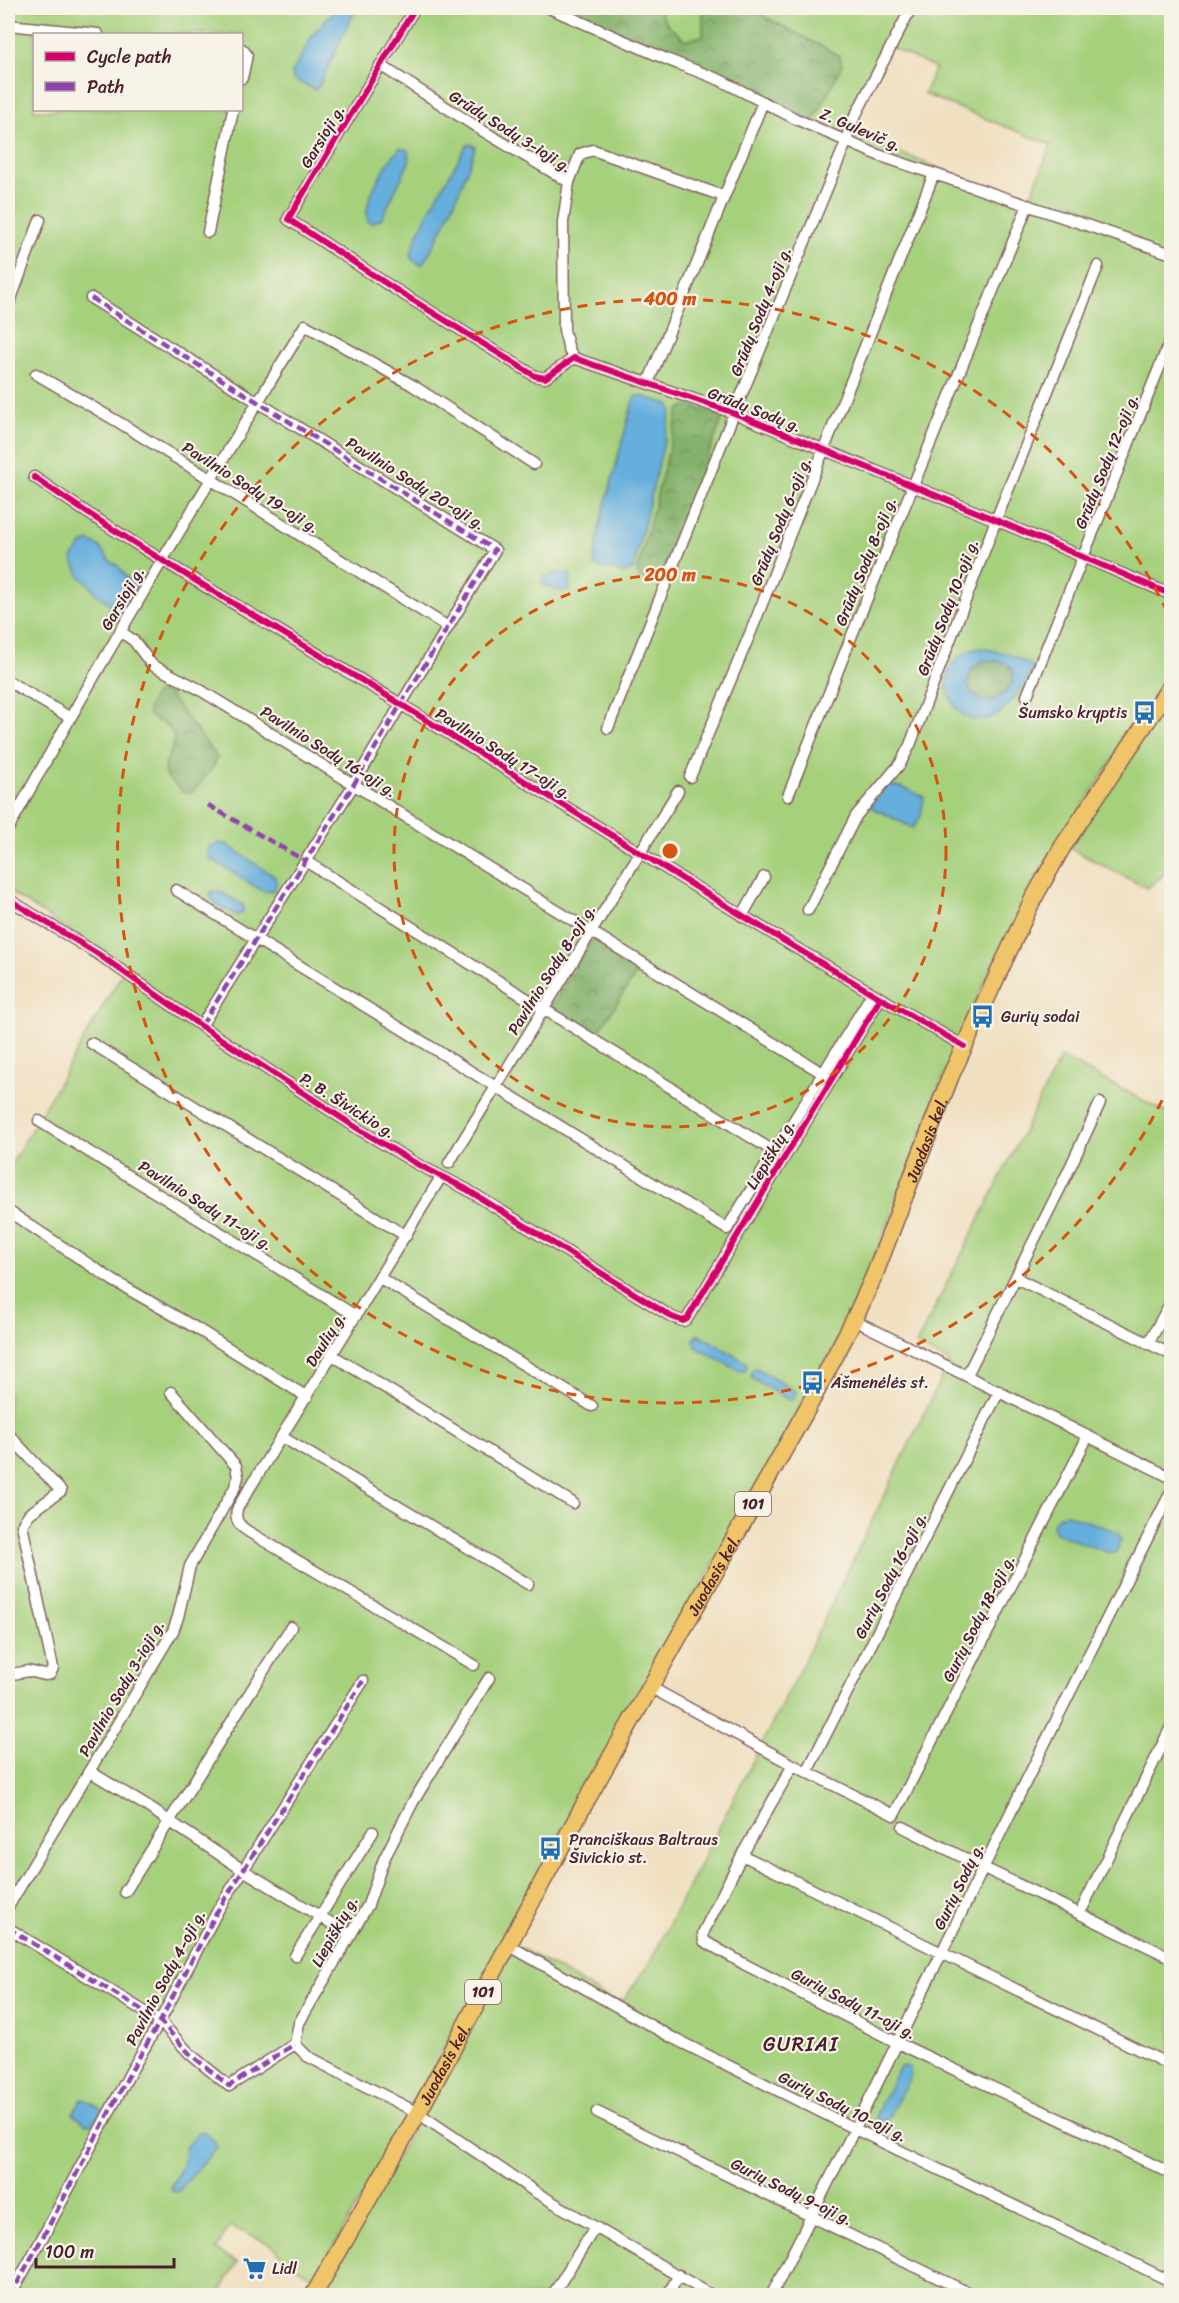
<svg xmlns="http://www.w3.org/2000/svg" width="1179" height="2303" viewBox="0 0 1179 2303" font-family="Sriracha,sans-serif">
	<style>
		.green { fill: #a5d07c; stroke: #787854; stroke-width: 1.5; fill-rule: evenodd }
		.forest { fill: url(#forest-crowns); stroke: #67684c; stroke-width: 1.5 }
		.water { fill: #65afdd; stroke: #586784; stroke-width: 1.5; fill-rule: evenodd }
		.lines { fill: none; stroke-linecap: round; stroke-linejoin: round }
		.street-casing { stroke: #84625f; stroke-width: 13 }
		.primary-casing { stroke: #84625f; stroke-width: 19 }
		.street { stroke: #fff; stroke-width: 10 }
		.primary { stroke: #f0c469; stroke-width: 16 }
		.quiet { stroke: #8e44ad; stroke-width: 4.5; stroke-dasharray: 9 4.5; stroke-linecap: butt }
		.cycleway-casing { stroke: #f7f3e8; stroke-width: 10 }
		.cycleway { stroke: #d6006c; stroke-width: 6 }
		.ring { fill: none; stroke: #d8530f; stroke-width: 3; stroke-dasharray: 10 8 }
		.labels { text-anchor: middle; stroke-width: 4.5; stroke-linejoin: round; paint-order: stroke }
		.shield { fill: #f7f3e8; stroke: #7e5f64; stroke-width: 1.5 }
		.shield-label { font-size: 15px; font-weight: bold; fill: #4a1f2b }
		.street-label { font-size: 16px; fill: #4a1f2b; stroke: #f7f3e8 }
		.poi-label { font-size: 16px; fill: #4a1f2b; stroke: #f7f3e8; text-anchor: start }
		.quarter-label { font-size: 20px; letter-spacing: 1.5px; fill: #4a1f2b; stroke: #f7f3e8 }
		.centre { fill: #d8530f; stroke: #f7f3e8; stroke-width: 3 }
		.ring-label { font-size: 18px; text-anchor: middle; font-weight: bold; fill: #d8530f; stroke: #f7f3e8; stroke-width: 4.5; stroke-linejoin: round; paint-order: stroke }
	</style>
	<defs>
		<pattern id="forest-crowns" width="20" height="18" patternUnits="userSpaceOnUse" patternTransform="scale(1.5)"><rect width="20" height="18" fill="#84b26c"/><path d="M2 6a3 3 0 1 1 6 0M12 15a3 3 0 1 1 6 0" fill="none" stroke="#6e9059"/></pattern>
	</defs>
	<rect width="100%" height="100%" fill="#f7f3e8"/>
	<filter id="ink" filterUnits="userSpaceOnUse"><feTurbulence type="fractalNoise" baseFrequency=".0167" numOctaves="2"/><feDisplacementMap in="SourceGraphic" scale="12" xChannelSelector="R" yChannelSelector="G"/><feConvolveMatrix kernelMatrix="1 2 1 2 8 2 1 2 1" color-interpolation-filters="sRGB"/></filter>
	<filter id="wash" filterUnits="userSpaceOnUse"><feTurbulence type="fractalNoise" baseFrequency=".008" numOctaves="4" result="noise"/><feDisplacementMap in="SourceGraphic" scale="24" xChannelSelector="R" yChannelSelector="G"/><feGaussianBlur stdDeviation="1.35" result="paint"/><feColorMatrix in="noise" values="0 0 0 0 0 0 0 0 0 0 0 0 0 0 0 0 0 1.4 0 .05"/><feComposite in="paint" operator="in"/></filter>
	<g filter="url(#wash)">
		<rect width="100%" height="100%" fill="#f0dfbf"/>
		<path class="green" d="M8 8H559L814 121 840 56 748 8H1171V670L1036 878 960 1033 890 1219 844 1329 316 2279 287 2262 273 2245 230 2226 216 2250 237 2262 219 2295 8 2296V1170L126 967 8 891ZM34 34H242V110H34ZM884 44 935 68 924 94 1051 145 1028 203 841 130ZM633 401 643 523 633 570 619 458Z
			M659 8H703V36L685 40C674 31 662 22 659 8Z
			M1171 694V877L1165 874 1147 888 1069 848Z
			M1061 1057 1171 1115V2295L319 2296 515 1945 620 2005 650 1962 804 1661 949 1362 916 1345Z"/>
		<path class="forest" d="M559 8H659C662 22 675 31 685 40L703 36V8H748L840 56 842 65 814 121Z
			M685 406H692L720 415 722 420 659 580 653 582 639 578 637 572 679 410Z
			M985 660C993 661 1006 661 1011 668 1023 685 984 722 967 685 969 673 973 665 985 660Z
			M165 693 169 695 217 757 214 766 192 793 183 792 165 775C161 760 182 743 170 729 164 722 156 721 149 716L148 709 155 694Z
			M594 939 641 966 597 1034 551 1007 592 940Z"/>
		<path class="water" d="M336 8H356L319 86 315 90 293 79 292 73 312 36Z
			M470 144 475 146 474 151C460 192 445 229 422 265L411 259C409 239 455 167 466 146Z
			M400 148 408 150 409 162 382 218 373 223 368 222C361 201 387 163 400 148Z
			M636 396H641L669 404 672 409 633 570 625 573 595 566 594 560 600 525 633 401Z
			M88 541 99 546 110 561 118 566 128 579 139 582 133 588 122 611 109 609 110 603 98 596 88 583 80 577 72 558 81 546Z
			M555 573 570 574V590L560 591 542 585 543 578Z
			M981 648 1006 653 1033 666C1030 679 1021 688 1014 698 964 765 911 660 981 648ZM985 660C993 661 1006 661 1011 668 1023 685 983 722 967 685 969 673 973 665 985 660Z
			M888 785 902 787 924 797 921 816 913 828 871 807 872 804Z
			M219 843 226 844 275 877 277 881 274 890 264 892 208 857 209 847Z
			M212 891 221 892 243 905V913L236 915C227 910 211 905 210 893Z
			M698 1334 746 1362 747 1367 745 1371H739L696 1347 694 1340Z
			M756 1368 796 1392 793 1400H789L751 1378 752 1370Z
			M1067 1514 1118 1532 1121 1539 1116 1553H1109L1057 1534 1053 1528C1053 1520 1059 1514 1067 1514Z
			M904 2066 910 2068V2077L887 2120 881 2122 876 2118 877 2111 900 2067Z
			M82 2098 101 2108V2111L91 2124H86L73 2114Z
			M200 2131 205 2132 216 2143V2148L178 2192 172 2191 171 2186 182 2167 186 2146Z"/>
	</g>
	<g filter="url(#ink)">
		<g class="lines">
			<defs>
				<path id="street" d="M415 8 288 219 390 286 535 376 545 378 574 358 734 413 996 520 1172 595
					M549 8 666 59 720 80 796 119 878 155 1172 254
					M8 25 98 34
					M242 49 247 55 242 78
					M380 65 483 131 569 182 563 222 564 330 569 350 574 358
					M569 182 580 154 593 150 723 196
					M208 232 233 110
					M91 298 495 550 401 704 354 784 201 1026
					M8 307 40 220
					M36 374 120 423 448 627
					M648 383 763 102
					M34 477C153 559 279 629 402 705 588 820 773 938 964 1046
					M120 631 134 641 152 665 197 688 528 892
					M8 681 69 717
					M1027 696 1172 336
					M608 728 734 413 847 140 849 128 911 8
					M690 777 752 629 934 174
					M788 796 856 625 1028 205
					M8 829C102 658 203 491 305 325L412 385 534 464
					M307 862 482 971
					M176 890 727 1229 872 994
					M533 896 824 1074
					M8 899 98 954 201 1026 360 1130 417 1164 466 1189 672 1317 683 1321 687 1319 880 999
					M808 910 856 816 900 764 910 745 996 520 1098 266
					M742 916 764 877
					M487 974 775 1152
					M91 1043 406 1236
					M39 1121 356 1316
					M449 1163 678 791
					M441 1177 238 1507C233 1519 239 1526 249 1532L474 1665
					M8 1211 114 1281 196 1328 307 1397
					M380 1278 592 1406
					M1016 1278 1172 1355
					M854 1320 1172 1478
					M1148 1344 1172 1300
					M332 1355 573 1503
					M967 1375 1067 1174 1100 1103
					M8 1434 61 1491 29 1514 22 1525 53 1668 50 1674 45 1675 28 1671 8 1675
					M282 1437 528 1584
					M489 1678 413 1802 384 1859 368 1905 299 2023 295 2044 307 2056 418 2113 537 2193 713 2296
					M650 1687 793 1765 894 1815 1088 1436
					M793 1765 742 1855 703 1933 704 1941 744 1964 898 2043 1091 2134 1172 2174
					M89 1771 145 1805 243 1870 351 1935
					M807 1772 999 1391
					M903 1827 984 1868 1172 1958
					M742 1855 1172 2066
					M125 1892 291 1627
					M8 1907 173 1631 178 1617 190 1566 235 1487 238 1477 236 1466 171 1392
					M1083 1907 1172 1725
					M8 1928 160 2021 190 2054 229 2086 295 2044
					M508 1945 671 2037 855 2129 1172 2282
					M295 1956 373 1832
					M597 2112 975 2296
					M10 2296 45 2233 130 2073 160 2021 218 1910 363 1681
					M552 2296 595 2227
					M667 2296 679 2275
					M771 2296C907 2028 1035 1757 1172 1490"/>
				<g id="primary">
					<path id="s1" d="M313 2296 418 2113 580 1812 807 1409 854 1320 874 1276 951 1075 1032 901 1063 846 1172 684"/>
				</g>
			</defs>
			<use href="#street" class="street-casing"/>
			<use href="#primary" class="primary-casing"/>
			<use href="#street" class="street"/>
			<use href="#primary" class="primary"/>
			<path class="quiet" d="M91 298 495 550 401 704 354 784 201 1026
				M208 805 307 862
				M8 1928 160 2021 190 2054 229 2086 295 2044
				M10 2296 45 2233 130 2073 160 2021 218 1910 363 1681"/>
			<defs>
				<path id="cycleway" d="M415 8 288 219 390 286 535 376 545 378 574 358 734 413 996 520 1172 595
					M34 477C153 559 279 629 402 705 588 820 773 938 964 1046
					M8 899 98 954 201 1026 360 1130 417 1164 466 1189 672 1317 683 1321 687 1319 880 999"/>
			</defs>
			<use href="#cycleway" class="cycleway-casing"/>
			<use href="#cycleway" class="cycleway"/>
		</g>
	</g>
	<g class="ring">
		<circle cx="670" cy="851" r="276"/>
		<path d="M1170 1084A552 552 0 1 1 1170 618"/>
	</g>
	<defs>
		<symbol id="bus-bare" viewBox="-9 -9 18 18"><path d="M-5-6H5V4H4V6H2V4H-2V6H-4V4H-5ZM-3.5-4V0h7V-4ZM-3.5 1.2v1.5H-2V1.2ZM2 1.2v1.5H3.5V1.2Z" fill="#1f6fb2" stroke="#f7f3e8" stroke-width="2.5" paint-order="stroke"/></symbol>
		<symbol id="supermarket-bare" viewBox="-9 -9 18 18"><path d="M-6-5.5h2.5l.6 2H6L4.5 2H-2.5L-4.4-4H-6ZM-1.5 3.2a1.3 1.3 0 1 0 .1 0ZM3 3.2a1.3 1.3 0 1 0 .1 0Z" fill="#1f6fb2" stroke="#f7f3e8" stroke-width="2.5" paint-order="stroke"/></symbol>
	</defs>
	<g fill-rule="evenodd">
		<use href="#bus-bare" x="1128" y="696" width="33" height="33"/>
		<use href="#bus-bare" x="966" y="1000" width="33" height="33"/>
		<use href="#bus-bare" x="796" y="1366" width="33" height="33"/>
		<use href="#bus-bare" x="534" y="1832" width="33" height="33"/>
		<use href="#supermarket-bare" x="238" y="2252" width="33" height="33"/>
	</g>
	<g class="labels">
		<g class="shield">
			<rect x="735" y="1492" width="36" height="24" rx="4.5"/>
			<rect x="465" y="1980" width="36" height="24" rx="4.5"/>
		</g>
		<g class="shield-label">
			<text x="753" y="1509">101</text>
			<text x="483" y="1997">101</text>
		</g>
		<g class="street-label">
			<text transform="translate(861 129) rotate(23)" y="6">Z. Gulevič g.</text>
			<text transform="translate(511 131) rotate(32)" y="6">Grūdų Sodų 3-ioji g.</text>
			<text transform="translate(322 136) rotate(-59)" y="6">Garsioji g.</text>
			<text transform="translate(760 311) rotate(-68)" y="6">Grūdų Sodų 4-oji g.</text>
			<text transform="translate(755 409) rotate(21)" y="6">Grūdų Sodų g.</text>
			<text transform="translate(1106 461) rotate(-68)" y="6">Grūdų Sodų 12-oji g.</text>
			<text transform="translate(416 483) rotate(32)" y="6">Pavilnio Sodų 20-oji g.</text>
			<text transform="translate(251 487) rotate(32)" y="6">Pavilnio Sodų 19-oji g.</text>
			<text transform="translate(780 521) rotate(-68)" y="6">Grūdų Sodų 6-oji g.</text>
			<text transform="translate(865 561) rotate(-68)" y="6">Grūdų Sodų 8-oji g.</text>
			<text transform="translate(122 598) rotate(-60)" y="6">Garsioji g.</text>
			<text transform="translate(947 607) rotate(-69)" y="6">Grūdų Sodų 10-oji g.</text>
			<text transform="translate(329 751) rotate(32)" y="6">Pavilnio Sodų 16-oji g.</text>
			<text transform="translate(504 753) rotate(32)" y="6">Pavilnio Sodų 17-oji g.</text>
			<text transform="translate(551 969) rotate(-58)" y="6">Pavilnio Sodų 8-oji g.</text>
			<text transform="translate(348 1105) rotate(32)" y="6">P. B. Šivickio g.</text>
			<text dy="6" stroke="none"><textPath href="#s1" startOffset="1311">Juodasis kel.</textPath></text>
			<text transform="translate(770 1154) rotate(-59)" y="6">Liepiškių g.</text>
			<text transform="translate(206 1205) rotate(32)" y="6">Pavilnio Sodų 11-oji g.</text>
			<text transform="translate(325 1339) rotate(-58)" y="6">Daulių g.</text>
			<text dy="6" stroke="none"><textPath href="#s1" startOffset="825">Juodasis kel.</textPath></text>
			<text transform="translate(890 1575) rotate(-63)" y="6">Gurių Sodų 16-oji g.</text>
			<text transform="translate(978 1618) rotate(-63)" y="6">Gurių Sodų 18-oji g.</text>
			<text transform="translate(121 1688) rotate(-60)" y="6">Pavilnio Sodų 3-ioji g.</text>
			<text transform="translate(958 1886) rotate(-64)" y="6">Gurių Sodų g.</text>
			<text transform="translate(334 1931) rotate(-61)" y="6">Liepiškių g.</text>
			<text transform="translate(165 1977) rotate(-62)" y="6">Pavilnio Sodų 4-oji g.</text>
			<text transform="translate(854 2003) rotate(27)" y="6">Gurių Sodų 11-oji g.</text>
			<text dy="6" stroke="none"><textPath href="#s1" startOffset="267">Juodasis kel.</textPath></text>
			<text transform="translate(843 2106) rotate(26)" y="6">Gurių Sodų 10-oji g.</text>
			<text transform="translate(792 2191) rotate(26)" y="6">Gurių Sodų 9-oji g.</text>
		</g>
		<g class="poi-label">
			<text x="1127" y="718" text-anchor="end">Šumsko kryptis</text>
			<text x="1001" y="1022">Gurių sodai</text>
			<text x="831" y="1388">Ašmenėlės st.</text>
			<text x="569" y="1845">Pranciškaus Baltraus<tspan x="569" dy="18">Šivickio st.</tspan></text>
			<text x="272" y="2274">Lidl</text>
		</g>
		<g class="quarter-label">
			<text x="801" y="2051">GURIAI</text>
		</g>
	</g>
	<circle cx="670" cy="851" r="9" class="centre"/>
	<g class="ring-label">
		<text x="670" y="305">400 m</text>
		<text x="670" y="581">200 m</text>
	</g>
	<rect width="1179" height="2303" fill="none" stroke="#f7f3e8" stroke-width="30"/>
	<rect x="33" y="33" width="210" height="78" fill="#f7f3e8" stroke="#b29e9c" stroke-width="1.5"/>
	<rect x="45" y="52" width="30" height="9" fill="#d6006c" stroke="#b29e9c" stroke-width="1.5"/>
	<text x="87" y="63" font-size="18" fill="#4a1f2b">Cycle path</text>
	<rect x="45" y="82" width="30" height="9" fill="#8e44ad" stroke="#b29e9c" stroke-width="1.5"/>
	<text x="87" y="93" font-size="18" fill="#4a1f2b">Path</text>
	<path d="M36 2258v9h138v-9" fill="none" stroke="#4a1f2b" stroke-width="3"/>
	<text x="45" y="2258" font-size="18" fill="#4a1f2b" stroke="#f7f3e8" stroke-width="4.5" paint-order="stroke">100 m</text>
</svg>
